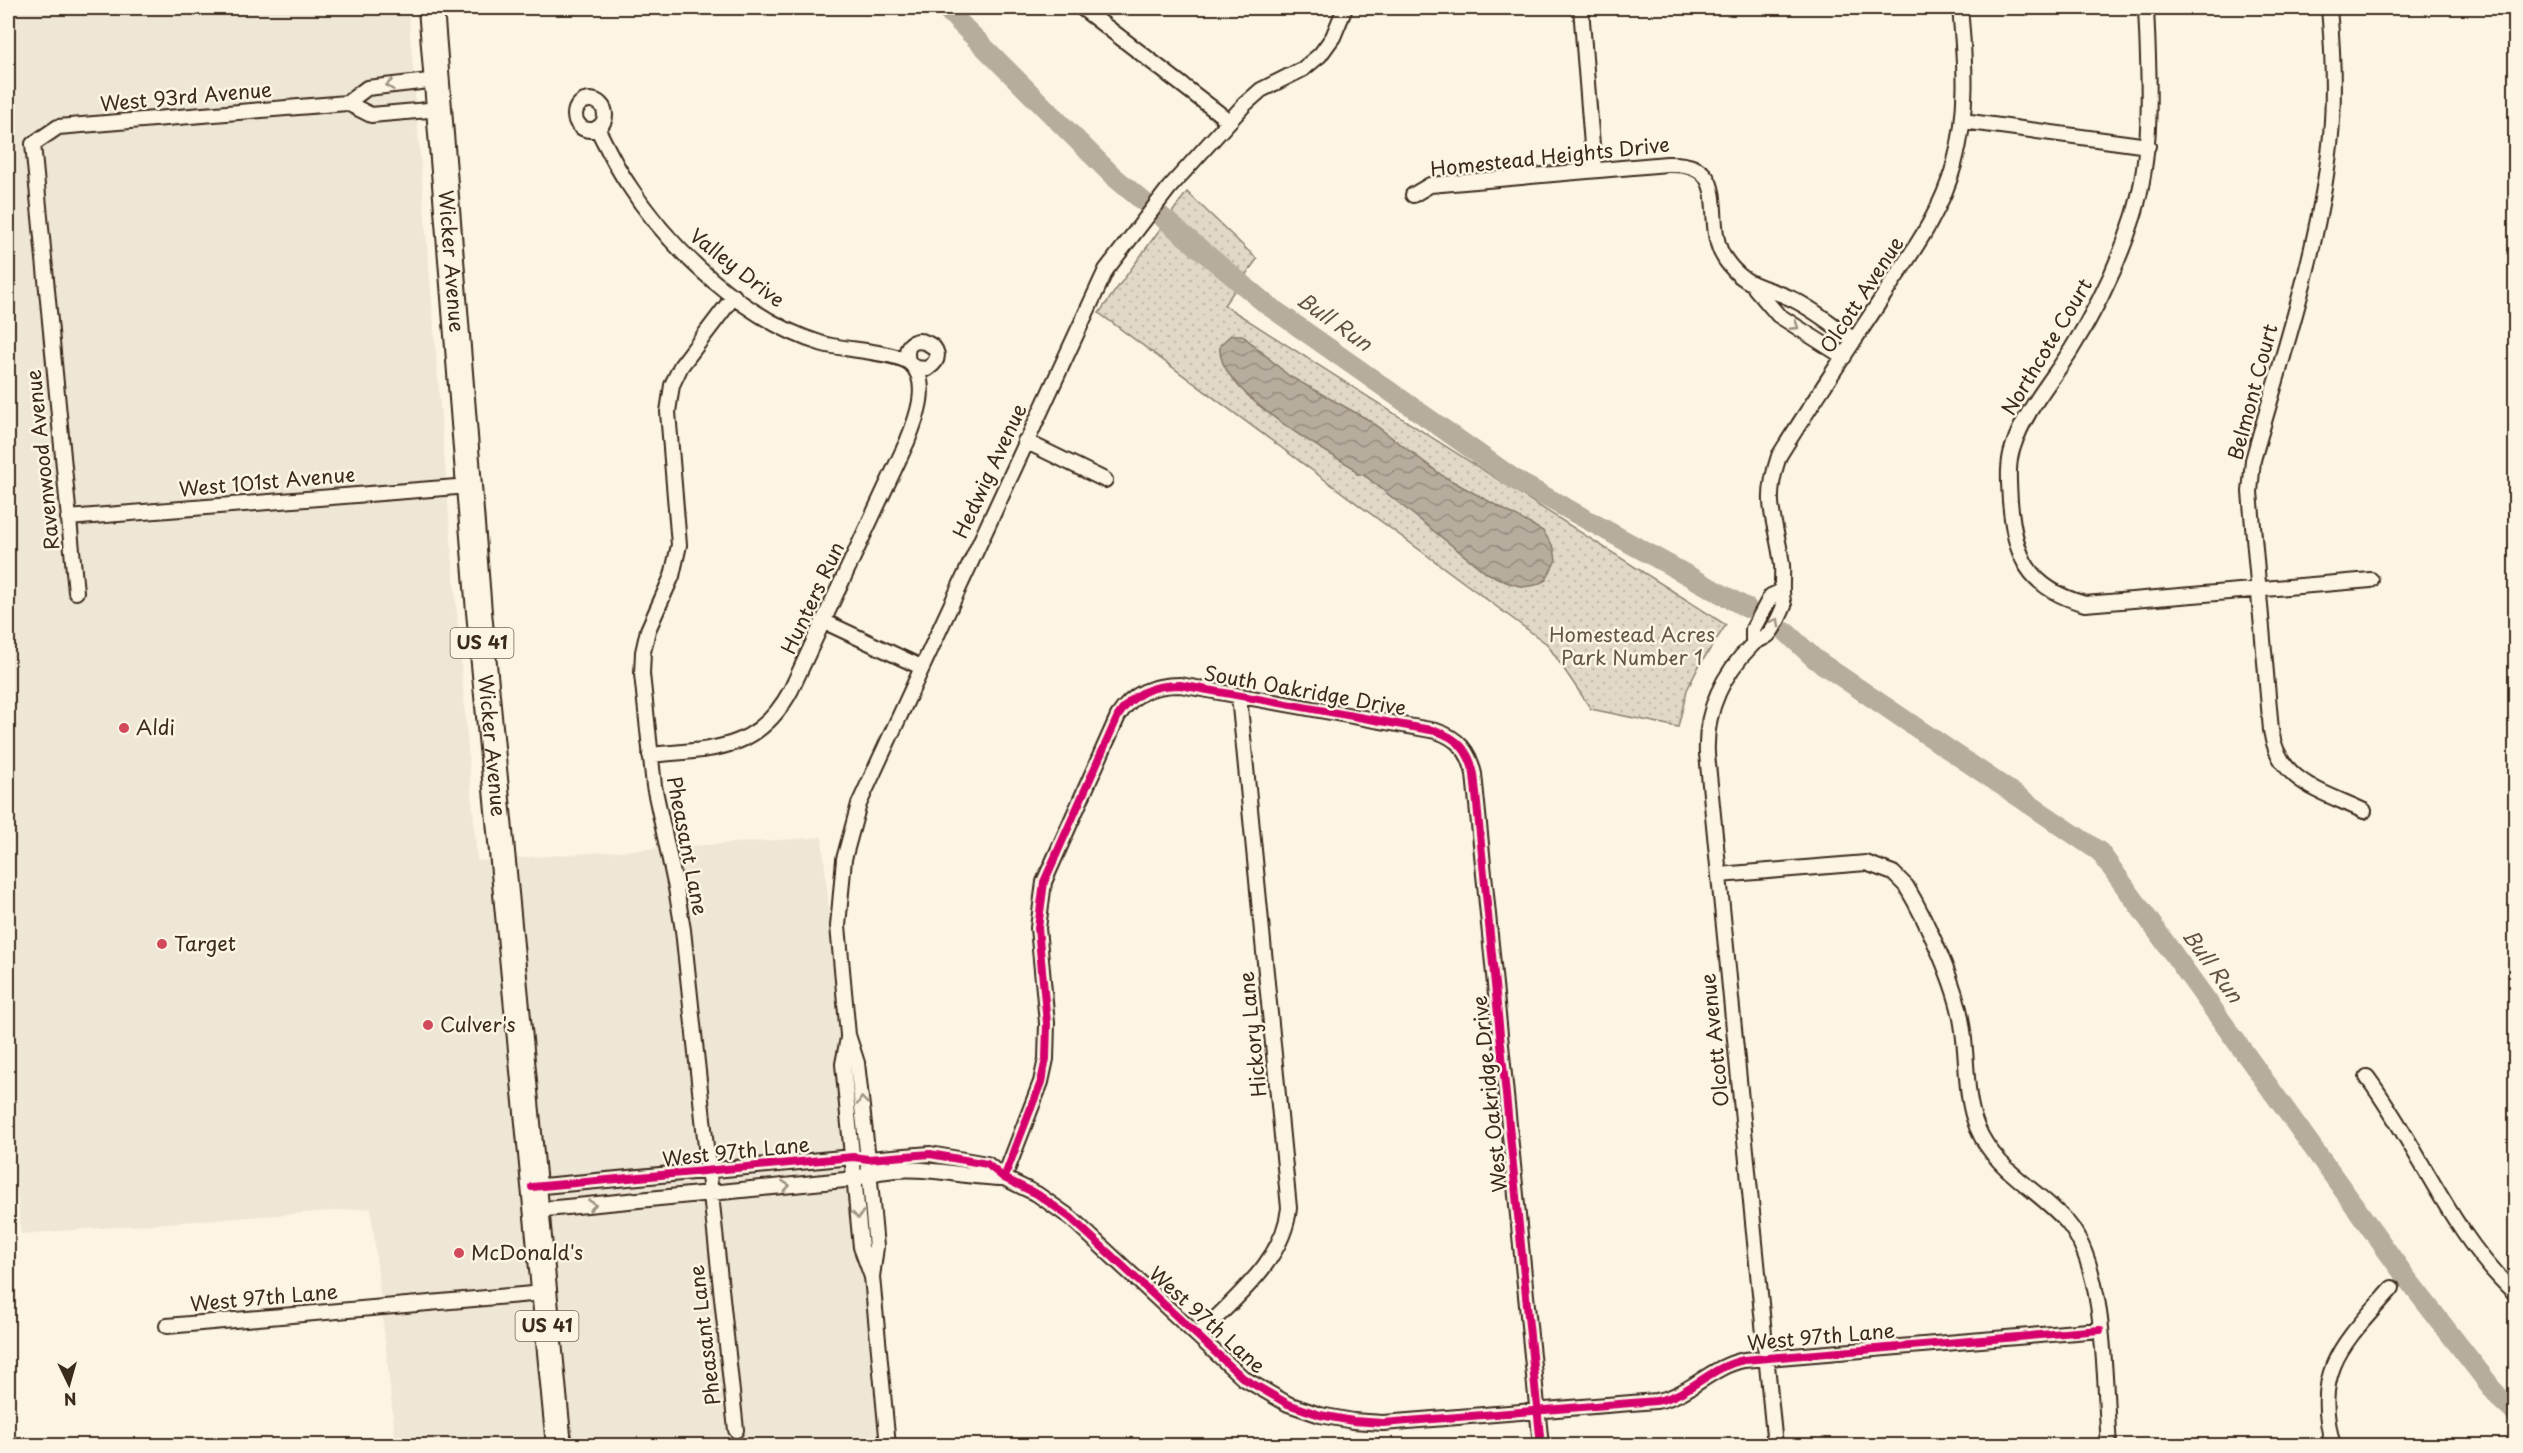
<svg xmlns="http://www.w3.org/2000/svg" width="2523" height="1453" viewBox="0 0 2523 1453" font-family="'Playpen Sans',sans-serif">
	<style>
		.built { fill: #eee6d6 }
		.park { fill: url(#park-dots); stroke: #8e8173; stroke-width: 1.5 }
		.water { fill: url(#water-waves); stroke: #85796b; stroke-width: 1.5 }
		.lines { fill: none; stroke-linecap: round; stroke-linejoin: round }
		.river { stroke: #b7ad9e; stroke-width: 20 }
		.street-casing { stroke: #3b2a1e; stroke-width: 18 }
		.highway-casing { stroke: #3b2a1e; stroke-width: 28 }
		.street { stroke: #fcf5e5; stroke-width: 14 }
		.highway { stroke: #fcf5e5; stroke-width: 24 }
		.cycleway-casing { stroke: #fcf5e5; stroke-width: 11 }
		.cycleway { stroke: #d6006c; stroke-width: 8 }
		.oneway { stroke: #9c9082 }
		.poi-dot { fill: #d1495b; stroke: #fcf5e5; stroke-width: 2 }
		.labels { text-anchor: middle; stroke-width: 5; stroke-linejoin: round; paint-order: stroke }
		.shield { fill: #fcf5e5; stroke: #75675a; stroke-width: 1.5 }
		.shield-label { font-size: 18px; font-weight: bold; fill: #3b2a1e }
		.street-label { font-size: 20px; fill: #3b2a1e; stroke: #fcf5e5 }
		.park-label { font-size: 20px; fill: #645648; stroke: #fcf5e5 }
		.poi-label { font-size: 20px; fill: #3b2a1e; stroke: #fcf5e5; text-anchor: start }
		.water-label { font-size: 21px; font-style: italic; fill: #605144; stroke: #fcf5e5 }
	</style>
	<defs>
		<pattern id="park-dots" width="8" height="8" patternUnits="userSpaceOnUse" patternTransform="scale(1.5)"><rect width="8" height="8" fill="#e0d8c8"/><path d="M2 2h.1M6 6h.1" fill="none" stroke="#c1baab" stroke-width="1.8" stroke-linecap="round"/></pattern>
		<pattern id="water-waves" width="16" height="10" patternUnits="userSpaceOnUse" patternTransform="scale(1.5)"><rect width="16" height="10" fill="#b7ad9e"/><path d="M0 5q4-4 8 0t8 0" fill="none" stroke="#968d80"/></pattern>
	</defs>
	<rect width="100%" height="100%" fill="#fcf5e5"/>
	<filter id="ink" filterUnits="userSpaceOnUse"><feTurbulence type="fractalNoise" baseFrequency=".0167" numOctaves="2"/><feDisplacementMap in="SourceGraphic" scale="12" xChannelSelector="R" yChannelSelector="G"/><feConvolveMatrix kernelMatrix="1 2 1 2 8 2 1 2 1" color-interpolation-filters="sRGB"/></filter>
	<g filter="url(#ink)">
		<path class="built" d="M8 8H408L477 861 822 837 880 1445H396L371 1208 21 1234 8 1096Z"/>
		<path class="park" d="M1187 192 1257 259 1224 305 1726 625 1699 666 1687 690 1678 727 1591 709 1547 644 1099 313Z"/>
		<path class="water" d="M1231 335H1242L1289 376 1367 419 1443 476 1543 531 1554 548 1556 560 1546 580 1536 585 1523 587 1506 582 1485 572 1364 475 1357 474 1352 467C1318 447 1214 389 1220 345Z"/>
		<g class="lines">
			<path class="river" d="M945 8 1113 176 1266 304 1517 481 1747 608
				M1786 632 1815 659 2100 852 2408 1280 2502 1401 2516 1414"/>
			<defs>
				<path id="street" d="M1082 8 1229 121
					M1581 8 1594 170
					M2146 8C2149 77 2154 148 2134 215 2119 263 2098 307 2071 350 2051 382 2025 410 2013 447 2007 464 2009 483 2010 501 2015 557 2027 588 2085 604L2371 580
					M2329 8C2333 52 2335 100 2330 145 2318 252 2282 357 2253 460L2250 492 2271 730C2278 782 2322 791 2364 811
					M575 115a15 15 0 1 1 30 0a15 15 0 1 1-30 0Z
					M347 103 367 88 438 80
					M1963 121 2148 146
					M597 128C607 147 616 167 628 184 671 251 746 321 823 344 844 350 899 352 911 364 931 383 916 420 907 442L791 690C758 752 712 749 650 755
					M1413 195 1430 185 1667 164C1737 161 1700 223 1725 259 1744 287 1761 285 1790 298 1813 308 1834 327 1855 340
					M1755 288 1778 315 1844 357
					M734 296 681 366 672 385 668 412 679 545 672 576 648 630 643 652 642 674 654 786 676 888 683 930 736 1430
					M908 361C899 323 960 348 927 369L915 368
					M1025 441 1105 480
					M68 518 469 486
					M76 592 33 144 58 127 347 103 371 115 440 109
					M823 621 921 667
					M1753 643V629L1771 596 1780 592
					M1719 875 1866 863 1893 873 1906 886C1926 919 1957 987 1962 1024 1968 1058 1964 1095 1977 1127 1995 1171 2037 1188 2067 1222 2107 1268 2104 1384 2109 1446
					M848 1038 843 1064 861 1247 872 1277 888 1446
					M2367 1077C2420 1148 2450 1234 2516 1294
					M1004 1178 1041 1082 1046 1059 1047 1023 1038 928 1044 882 1118 716C1133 693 1152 685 1180 685L1436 731C1458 738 1469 751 1474 774L1541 1446
					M532 1187 853 1157 868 1159 930 1154 987 1164 1004 1178 1037 1194 1071 1218 1243 1378 1288 1404 1320 1415 1353 1421 1383 1423 1656 1401C1690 1396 1709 1367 1744 1360L2100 1330
					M534 1207 546 1209 855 1179C908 1159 952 1177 1004 1178
					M872 1277 876 1247 868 1159 857 1063 848 1035 838 926 844 859 859 804 1106 270 1169 188 1244 105 1261 90 1303 69 1320 55 1333 37 1345 8
					M167 1326 543 1293
					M1198 1336C1233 1299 1284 1261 1289 1208L1239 696
					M1775 1446 1707 754C1705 712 1722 675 1752 645 1756 640 1763 639 1768 635 1775 628 1780 615 1784 606 1780 592 1783 580 1782 565 1776 517 1762 507 1779 456 1813 401 1850 347 1886 292 1912 252 1941 213 1954 165 1969 112 1965 62 1960 8
					M2333 1446C2312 1368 2344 1343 2392 1288"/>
				<g id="highway">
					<path id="s1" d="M431 8 479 612 559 1446"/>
				</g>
			</defs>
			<use href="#street" class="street-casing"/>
			<use href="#highway" class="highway-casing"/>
			<use href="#street" class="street"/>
			<use href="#highway" class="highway"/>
			<defs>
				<path id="cycleway" d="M1004 1178 1041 1082 1046 1059 1047 1023 1038 928 1044 882 1118 716C1133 693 1152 685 1180 685L1436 731C1458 738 1469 751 1474 774L1541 1446
					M532 1187 853 1157 868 1159 930 1154 987 1164 1004 1178 1037 1194 1071 1218 1243 1378 1288 1404 1320 1415 1353 1421 1383 1423 1656 1401C1690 1396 1709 1367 1744 1360L2100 1330"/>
			</defs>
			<use href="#cycleway" class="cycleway-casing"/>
			<use href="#cycleway" class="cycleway"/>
		</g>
		<defs><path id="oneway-chevron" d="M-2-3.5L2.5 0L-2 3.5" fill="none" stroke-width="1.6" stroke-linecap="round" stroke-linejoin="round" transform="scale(1.5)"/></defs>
		<g class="oneway">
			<use href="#oneway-chevron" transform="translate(390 85) rotate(174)"/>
			<use href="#oneway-chevron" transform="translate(1795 326) rotate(33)"/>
			<use href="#oneway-chevron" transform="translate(1776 622) rotate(-60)"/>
			<use href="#oneway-chevron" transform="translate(862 1101) rotate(-96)"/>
			<use href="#oneway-chevron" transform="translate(786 1186) rotate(-6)"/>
			<use href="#oneway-chevron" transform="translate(592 1205) rotate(-6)"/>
			<use href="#oneway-chevron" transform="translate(858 1215) rotate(84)"/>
		</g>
	</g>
	<g class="poi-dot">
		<circle cx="124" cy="728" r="6"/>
		<circle cx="162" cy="944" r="6"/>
		<circle cx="428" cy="1025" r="6"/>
		<circle cx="459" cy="1253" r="6"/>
	</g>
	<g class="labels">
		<g class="shield">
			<rect x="450.5" y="628" width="63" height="30" rx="4.5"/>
			<rect x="515.5" y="1311" width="63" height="30" rx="4.5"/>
		</g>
		<g class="shield-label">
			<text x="482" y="649">US 41</text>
			<text x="547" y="1332">US 41</text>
		</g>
		<g class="street-label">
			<text transform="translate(186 97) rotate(-5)" y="7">West 93rd Avenue</text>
			<text transform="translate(1550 157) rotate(-6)" y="7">Homestead Heights Drive</text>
			<text dy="7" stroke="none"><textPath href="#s1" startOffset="254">Wicker Avenue</textPath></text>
			<text transform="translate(737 268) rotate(38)" y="7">Valley Drive</text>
			<text transform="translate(1862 295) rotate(-57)" y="7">Olcott Avenue</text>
			<text transform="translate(2047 347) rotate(-59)" y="7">Northcote Court</text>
			<text transform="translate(2253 392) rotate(-75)" y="7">Belmont Court</text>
			<text transform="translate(43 460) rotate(-96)" y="7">Ravenwood Avenue</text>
			<text transform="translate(990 471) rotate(-65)" y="7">Hedwig Avenue</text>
			<text transform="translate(267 482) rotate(-5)" y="7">West 101st Avenue</text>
			<text transform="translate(813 598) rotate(-65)" y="7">Hunters Run</text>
			<text transform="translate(1305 691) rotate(10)" y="7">South Oakridge Drive</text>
			<text dy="7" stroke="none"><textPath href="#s1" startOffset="740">Wicker Avenue</textPath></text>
			<text transform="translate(687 846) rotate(79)" y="7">Pheasant Lane</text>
			<text transform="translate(1253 1034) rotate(-96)" y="7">Hickory Lane</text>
			<text transform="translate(1715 1040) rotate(-96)" y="7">Olcott Avenue</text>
			<text transform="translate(1490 1094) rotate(-96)" y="7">West Oakridge Drive</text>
			<text transform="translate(736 1152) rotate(-6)" y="7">West 97th Lane</text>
			<text transform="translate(264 1298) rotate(-5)" y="7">West 97th Lane</text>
			<text transform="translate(1207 1320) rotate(42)" y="7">West 97th Lane</text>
			<text transform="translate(705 1335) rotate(-97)" y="7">Pheasant Lane</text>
			<text transform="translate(1821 1337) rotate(-5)" y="7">West 97th Lane</text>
		</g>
		<g class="park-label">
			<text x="1632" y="642">Homestead Acres<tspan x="1632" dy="23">Park Number 1</tspan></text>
		</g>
		<g class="poi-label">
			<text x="136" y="735">Aldi</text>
			<text x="174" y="951">Target</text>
			<text x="440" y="1032">Culver's</text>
			<text x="471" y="1260">McDonald's</text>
		</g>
		<g class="water-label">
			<text transform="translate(1334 322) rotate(35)" y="7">Bull Run</text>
			<text transform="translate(2212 966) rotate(54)" y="7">Bull Run</text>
		</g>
	</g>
	<rect width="2523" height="1453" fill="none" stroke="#fcf5e5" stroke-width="30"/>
	<rect x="15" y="15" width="2493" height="1423" fill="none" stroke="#3b2a1e" stroke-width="2" filter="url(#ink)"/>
	<g transform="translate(69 1384) rotate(175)" stroke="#fcf5e5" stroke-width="4.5" paint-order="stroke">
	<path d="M0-4.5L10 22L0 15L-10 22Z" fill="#3b2a1e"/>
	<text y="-9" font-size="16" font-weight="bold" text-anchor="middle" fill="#3b2a1e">N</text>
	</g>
</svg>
